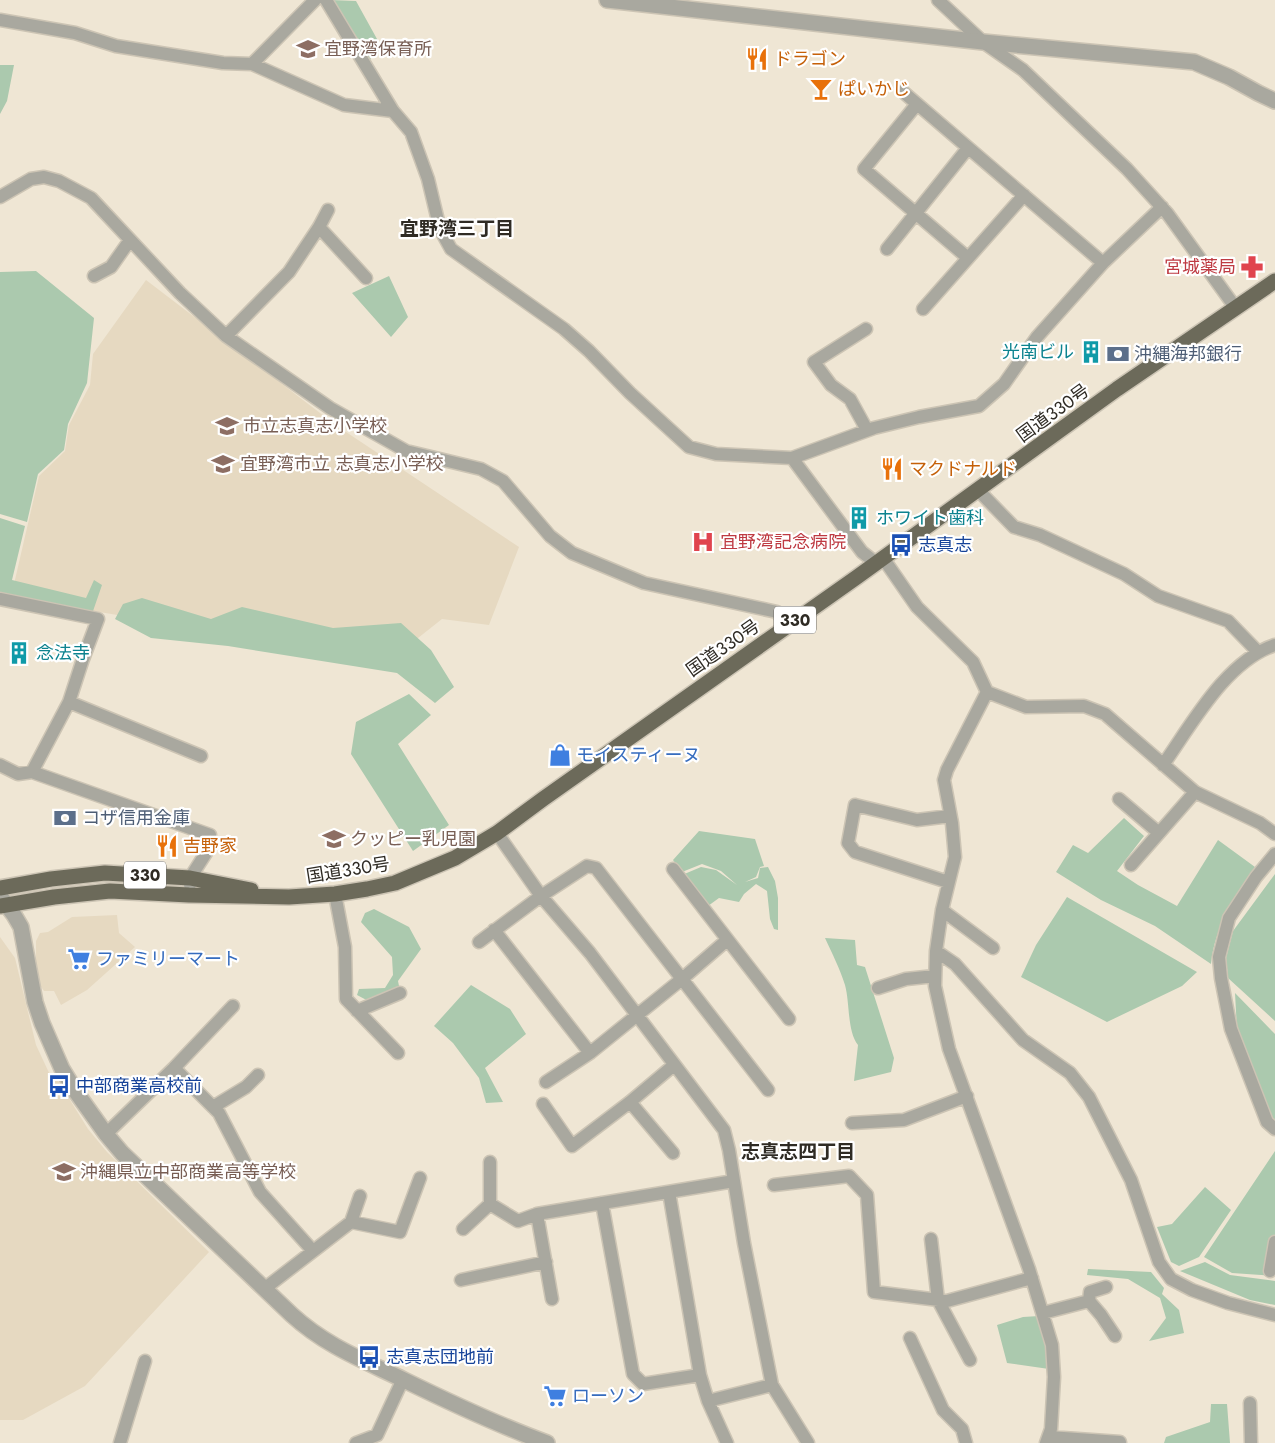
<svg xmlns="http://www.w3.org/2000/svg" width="1275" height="1443" viewBox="0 0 1275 1443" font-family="Jost,'Noto Sans JP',sans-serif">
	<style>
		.built { fill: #e6d9c1 }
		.green { fill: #abc9ae }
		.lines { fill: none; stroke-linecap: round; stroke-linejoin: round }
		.minor-casing { stroke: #ccc4b4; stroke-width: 15 }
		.tertiary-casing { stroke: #ccc4b4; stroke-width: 18 }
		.trunk-casing { stroke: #ccc4b4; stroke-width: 18 }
		.minor { stroke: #a9a89f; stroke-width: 12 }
		.tertiary { stroke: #a9a89f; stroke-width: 15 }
		.trunk { stroke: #6c6a5a; stroke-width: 15 }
		.labels { text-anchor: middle; stroke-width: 4.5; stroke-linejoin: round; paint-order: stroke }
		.shield { fill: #fff; stroke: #6d6b66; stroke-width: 1 }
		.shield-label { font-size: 16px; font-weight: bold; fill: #2f2b24 }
		.education-label { font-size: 18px; fill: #785e54; stroke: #fff; text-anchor: start }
		.food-label { font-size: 18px; fill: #c56008; stroke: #fff; text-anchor: start }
		.health-label { font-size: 18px; fill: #be3a42; stroke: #fff; text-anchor: end }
		.culture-label { font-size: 18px; fill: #0d838f; stroke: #fff; text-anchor: start }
		.service-label { font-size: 18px; fill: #4e5e75; stroke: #fff; text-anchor: start }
		.street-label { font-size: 18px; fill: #2f2b24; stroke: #fff }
		.transit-label { font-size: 18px; fill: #164399; stroke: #fff; text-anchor: start }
		.shop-label { font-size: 18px; fill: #366cbe; stroke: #fff; text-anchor: start }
		.neighbourhood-label { font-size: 19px; font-weight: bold; fill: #2f2b24; stroke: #fff }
	</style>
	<rect width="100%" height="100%" fill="#efe6d4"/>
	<path class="built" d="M146 280 337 426 519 547 489 625 442 619 389 661 11 597 39 476 65 451 69 425 90 385 93 354Z
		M117 915 119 933 135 947 87 990 61 1005 54 991H44L39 984 36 967V941L40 933 48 932 72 917Z
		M0 937 15 958 36 1045 51 1077 57 1079 88 1129 107 1152 209 1252 85 1386 23 1420H0Z"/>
	<path class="green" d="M330 0 356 1 382 48 368 61Z
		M0 65H14L7 101 0 114Z
		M36 271 94 318 87 383 68 424 64 450 38 474 27 522 0 514V272Z
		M389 276 408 317 391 337 352 293Z
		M0 518 25 526 12 580 86 598 94 580 102 585 92 614 0 593Z
		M142 598 211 619 242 607 333 628 401 623 431 650 454 687 435 703 397 673 228 646 151 638 115 619 123 604Z
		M409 694 431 715 398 744 449 825 413 851 351 754 356 722Z
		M1124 818 1144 836 1117 871 1138 885 1177 906 1218 840 1255 867C1235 899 1215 925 1211 964L1155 926 1101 900 1056 872 1073 845 1088 853Z
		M699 831 755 839 764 866 760 867 756 877 745 882 758 878 760 868 768 867 775 881 778 898V930L774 929 770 919 767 891 756 884 744 894 739 902 719 898 708 906 682 875 701 867 716 870 737 885 721 871 702 864 682 872 673 860Z
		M1275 874V1021L1228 978 1226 958 1233 931Z
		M1067 897 1197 972 1182 986 1107 1022 1021 977 1036 945Z
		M374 909 409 927 421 949 398 981 399 986 374 1004 357 995 359 989 385 988 393 975 392 957 361 922 365 913Z
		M825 938 855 940 857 965 865 967 894 1058 891 1072 854 1081 858 1045C847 1031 850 1003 845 985 840 969 832 953 825 938Z
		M471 985 510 1009 526 1034 485 1068 503 1102 486 1103 479 1078 453 1043 434 1026Z
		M1235 993 1275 1034V1124L1270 1120 1237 1030Z
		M1275 1151V1276L1232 1273 1204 1257Z
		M1205 1187 1231 1210 1199 1257 1179 1266 1171 1262 1157 1227 1172 1224Z
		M1205 1262 1230 1275 1275 1281V1305L1250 1300 1180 1271Z
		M1088 1269 1151 1272 1164 1288 1162 1294 1179 1310 1184 1333 1149 1341 1166 1318 1160 1298 1128 1279 1087 1275Z
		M1039 1316 1046 1344 1049 1369 1007 1363 997 1325 1023 1317Z
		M1211 1404H1227L1230 1443H1164L1166 1437 1210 1422Z"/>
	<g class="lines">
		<defs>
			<path id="minor" d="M326 0 393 111 411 132 428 179 440 229 451 249 564 329 589 351 630 393 689 447 716 454 792 458 874 428 919 417 979 406 1004 384 1037 337 1103 263 1162 207
				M938 0 983 42 1023 70 1127 169 1167 213 1235 307
				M0 20 75 33 116 46 223 63 252 64 315 0
				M252 64 344 105 393 111
				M902 91 1103 263
				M917 104 864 169 968 258
				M0 197 31 179 44 177 59 181 91 198 180 293 226 336 330 408 406 451 481 469 503 481 550 536 572 553 644 583 777 612 787 626
				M319 227 366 278
				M887 249 968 148
				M94 276 111 267 130 240
				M923 309 1024 195
				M866 329 814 362 831 385 850 399 867 430
				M226 336 289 272 319 227 328 210
				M792 458 862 552 876 563
				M978 490 1014 527 1040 535 1124 574 1158 596 1228 621 1258 652
				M883 558 917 607 973 662 987 692 1026 707 1084 706 1105 714 1195 792 1260 823 1275 834
				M0 599 98 619 83 659 69 702
				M987 692 947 770 944 780 952 823 955 857 942 910 936 951 935 986 949 1049 1029 1269 1052 1345 1054 1377 1051 1429 1046 1443
				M0 765 18 774 32 772 210 835 206 853 190 878V885
				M1163 765C1192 724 1226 661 1275 645
				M32 772 69 702 201 756
				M1119 799 1159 833
				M497 833 541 896 590 953 724 1130 729 1150 744 1243 772 1385 808 1443
				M1275 854 1256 877 1229 918 1219 957 1221 978 1231 1029 1267 1122 1275 1129
				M1131 865 1195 792
				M673 869 789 1019
				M948 882 855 852 848 843 855 805 917 820 950 816
				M335 894 345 947 346 999 398 1053
				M942 910 993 948
				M494 930 590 1053 546 1082
				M479 942 541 896 587 866 596 868 768 1090
				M936 951 955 964 1023 1040 1070 1073 1089 1097 1131 1180 1159 1262 1171 1279 1192 1290 1228 1303 1275 1315
				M878 988 906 979 935 976
				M357 1011 400 993
				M590 1053 682 979 727 940
				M174 1068 233 1006
				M630 1102 673 1153
				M543 1104 572 1146 630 1102 674 1065
				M213 1107 246 1087 258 1075
				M852 1123 904 1120 967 1096
				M106 1134 174 1068 219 1113 260 1192 313 1251
				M490 1162V1204
				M774 1185 849 1176 867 1195 874 1292 947 1301 1032 1278
				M602 1203 633 1374 643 1384 700 1375 669 1192
				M351 1222 360 1196
				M463 1229 490 1204 518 1221 537 1214
				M931 1239 938 1300 970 1360
				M1270 1271 1275 1242
				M461 1280 546 1262
				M264 1289 351 1222 400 1232 420 1178
				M552 1299 537 1214 734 1181
				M1089 1301 1101 1315 1115 1336
				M1043 1313 1089 1301 1090 1292 1106 1287
				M910 1338 943 1410 962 1429 966 1443
				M700 1375 708 1401
				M1250 1403 1251 1443
				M1049 1437 1120 1442V1443
				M120 1443 145 1361
				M356 1443 377 1435 403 1379
				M727 1443 708 1401 772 1385"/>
			<path id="tertiary" d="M607 0 983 42 1194 62 1229 77 1258 93 1275 101
				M0 896 14 915 21 927 35 1002 42 1023 62 1069 76 1092 106 1134 122 1153 292 1315C326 1346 363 1360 404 1380 451 1403 498 1425 547 1443"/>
			<path id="trunk" d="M0 888 51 879 105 873 190 878 251 890
				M0 906 54 897 110 891 189 895 289 897 335 894 367 889 395 883 455 858 497 833 543 799 857 577 1117 389 1275 281"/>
		</defs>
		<use href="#minor" class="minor-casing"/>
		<use href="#tertiary" class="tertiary-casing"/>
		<use href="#trunk" class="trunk-casing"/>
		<use href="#minor" class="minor"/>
		<use href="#tertiary" class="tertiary"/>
		<use href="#trunk" class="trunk"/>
	</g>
	<defs>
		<symbol id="school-bare" viewBox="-9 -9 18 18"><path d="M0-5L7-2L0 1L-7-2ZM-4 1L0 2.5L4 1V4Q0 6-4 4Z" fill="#8d6e63" stroke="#fff" stroke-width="2.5" paint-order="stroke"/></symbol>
		<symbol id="restaurant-bare" viewBox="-9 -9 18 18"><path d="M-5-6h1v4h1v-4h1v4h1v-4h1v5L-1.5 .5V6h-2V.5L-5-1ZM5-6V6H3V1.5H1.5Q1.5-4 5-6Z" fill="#e8710a" stroke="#fff" stroke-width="2.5" paint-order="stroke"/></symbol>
		<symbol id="bar-bare" viewBox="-9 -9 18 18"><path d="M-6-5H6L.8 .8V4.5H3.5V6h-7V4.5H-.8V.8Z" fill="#e8710a" stroke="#fff" stroke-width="2.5" paint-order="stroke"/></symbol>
		<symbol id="pharmacy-bare" viewBox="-9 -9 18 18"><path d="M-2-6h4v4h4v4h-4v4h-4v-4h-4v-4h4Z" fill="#e0444e" stroke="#fff" stroke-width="2.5" paint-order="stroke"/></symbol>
		<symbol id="building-bare" viewBox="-9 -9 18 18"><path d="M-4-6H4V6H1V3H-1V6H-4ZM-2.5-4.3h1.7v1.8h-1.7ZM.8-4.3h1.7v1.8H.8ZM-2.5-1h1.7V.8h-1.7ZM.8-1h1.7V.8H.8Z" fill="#0f9aa8" stroke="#fff" stroke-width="2.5" paint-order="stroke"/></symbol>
		<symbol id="bank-bare" viewBox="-9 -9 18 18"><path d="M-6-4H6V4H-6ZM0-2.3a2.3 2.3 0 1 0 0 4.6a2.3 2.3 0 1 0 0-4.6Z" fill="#5c6f8a" stroke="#fff" stroke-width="2.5" paint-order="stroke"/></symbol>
		<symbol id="hospital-bare" viewBox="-9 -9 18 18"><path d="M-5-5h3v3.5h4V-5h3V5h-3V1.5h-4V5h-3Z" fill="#e0444e" stroke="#fff" stroke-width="2.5" paint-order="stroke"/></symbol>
		<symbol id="bus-bare" viewBox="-9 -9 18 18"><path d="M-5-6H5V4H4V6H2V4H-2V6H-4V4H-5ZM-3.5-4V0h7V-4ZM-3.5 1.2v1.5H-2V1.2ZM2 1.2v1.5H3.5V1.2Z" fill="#1a4fb4" stroke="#fff" stroke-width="2.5" paint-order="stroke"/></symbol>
		<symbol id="shop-bare" viewBox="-9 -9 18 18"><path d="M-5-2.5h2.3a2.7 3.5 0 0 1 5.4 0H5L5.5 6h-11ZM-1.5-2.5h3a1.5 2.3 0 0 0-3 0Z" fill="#3f7fe0" stroke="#fff" stroke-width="2.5" paint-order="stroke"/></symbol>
		<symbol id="supermarket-bare" viewBox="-9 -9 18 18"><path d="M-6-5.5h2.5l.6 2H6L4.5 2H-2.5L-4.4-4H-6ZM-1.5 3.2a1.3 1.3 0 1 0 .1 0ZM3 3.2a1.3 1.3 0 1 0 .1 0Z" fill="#3f7fe0" stroke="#fff" stroke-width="2.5" paint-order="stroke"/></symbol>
	</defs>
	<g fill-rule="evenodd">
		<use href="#school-bare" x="292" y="33" width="32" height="32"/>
		<use href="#restaurant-bare" x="741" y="43" width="32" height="32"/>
		<use href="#bar-bare" x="805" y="73" width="32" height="32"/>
		<use href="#pharmacy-bare" x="1236" y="251" width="32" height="32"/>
		<use href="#building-bare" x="1075" y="336" width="32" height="32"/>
		<use href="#bank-bare" x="1102" y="338" width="32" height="32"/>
		<use href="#school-bare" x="211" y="410" width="32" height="32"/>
		<use href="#school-bare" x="207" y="448" width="32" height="32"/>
		<use href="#restaurant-bare" x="876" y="453" width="32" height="32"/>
		<use href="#building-bare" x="843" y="502" width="32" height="32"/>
		<use href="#hospital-bare" x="687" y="526" width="32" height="32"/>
		<use href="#bus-bare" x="885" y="529" width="32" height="32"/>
		<use href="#building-bare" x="3" y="637" width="32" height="32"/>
		<use href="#shop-bare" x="544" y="739" width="32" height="32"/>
		<use href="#bank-bare" x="49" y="802" width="32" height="32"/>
		<use href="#school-bare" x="318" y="823" width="32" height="32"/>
		<use href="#restaurant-bare" x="151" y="830" width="32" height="32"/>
		<use href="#supermarket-bare" x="63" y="943" width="32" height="32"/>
		<use href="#bus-bare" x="43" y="1070" width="32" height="32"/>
		<use href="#school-bare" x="48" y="1156" width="32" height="32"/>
		<use href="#bus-bare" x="353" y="1341" width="32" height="32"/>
		<use href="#supermarket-bare" x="539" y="1380" width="32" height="32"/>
	</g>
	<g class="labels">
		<g class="shield">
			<rect x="774" y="606.5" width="42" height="27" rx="4"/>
			<rect x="124" y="861.5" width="42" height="27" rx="4"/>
		</g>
		<g class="shield-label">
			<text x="795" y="626">330</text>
			<text x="145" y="881">330</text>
		</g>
		<g class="education-label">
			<text x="324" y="55">宜野湾保育所</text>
			<text x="243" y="432">市立志真志小学校</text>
			<text x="240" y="470">宜野湾市立 志真志小学校</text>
			<text x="350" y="845">クッピー乳児園</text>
			<text x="80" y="1178">沖縄県立中部商業高等学校</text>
		</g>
		<g class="food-label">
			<text x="774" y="65">ドラゴン</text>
			<text x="838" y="95">ぱいかじ</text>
			<text x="909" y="475">マクドナルド</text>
			<text x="183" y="852">吉野家</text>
		</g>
		<g class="health-label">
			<text x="1236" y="273">宮城薬局</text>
			<text x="720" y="548" text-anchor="start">宜野湾記念病院</text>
		</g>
		<g class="culture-label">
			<text x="1074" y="358" text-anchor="end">光南ビル</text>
			<text x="876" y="524">ホワイト歯科</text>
			<text x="36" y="659">念法寺</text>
		</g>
		<g class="service-label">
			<text x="1134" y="360">沖縄海邦銀行</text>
			<text x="82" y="824">コザ信用金庫</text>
		</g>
		<g class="street-label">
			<text transform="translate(1053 413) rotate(-36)" y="6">国道330号</text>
			<text transform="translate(723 648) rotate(-35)" y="6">国道330号</text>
			<text transform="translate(348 870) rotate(-9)" y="6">国道330号</text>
		</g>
		<g class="transit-label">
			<text x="918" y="551">志真志</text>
			<text x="76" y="1092">中部商業高校前</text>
			<text x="386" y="1363">志真志団地前</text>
		</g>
		<g class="shop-label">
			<text x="576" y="761">モイスティーヌ</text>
			<text x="96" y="965">ファミリーマート</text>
			<text x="572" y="1402">ローソン</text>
		</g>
		<g class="neighbourhood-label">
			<text x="457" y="235">宜野湾三丁目</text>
			<text x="798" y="1158">志真志四丁目</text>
		</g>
	</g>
</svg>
